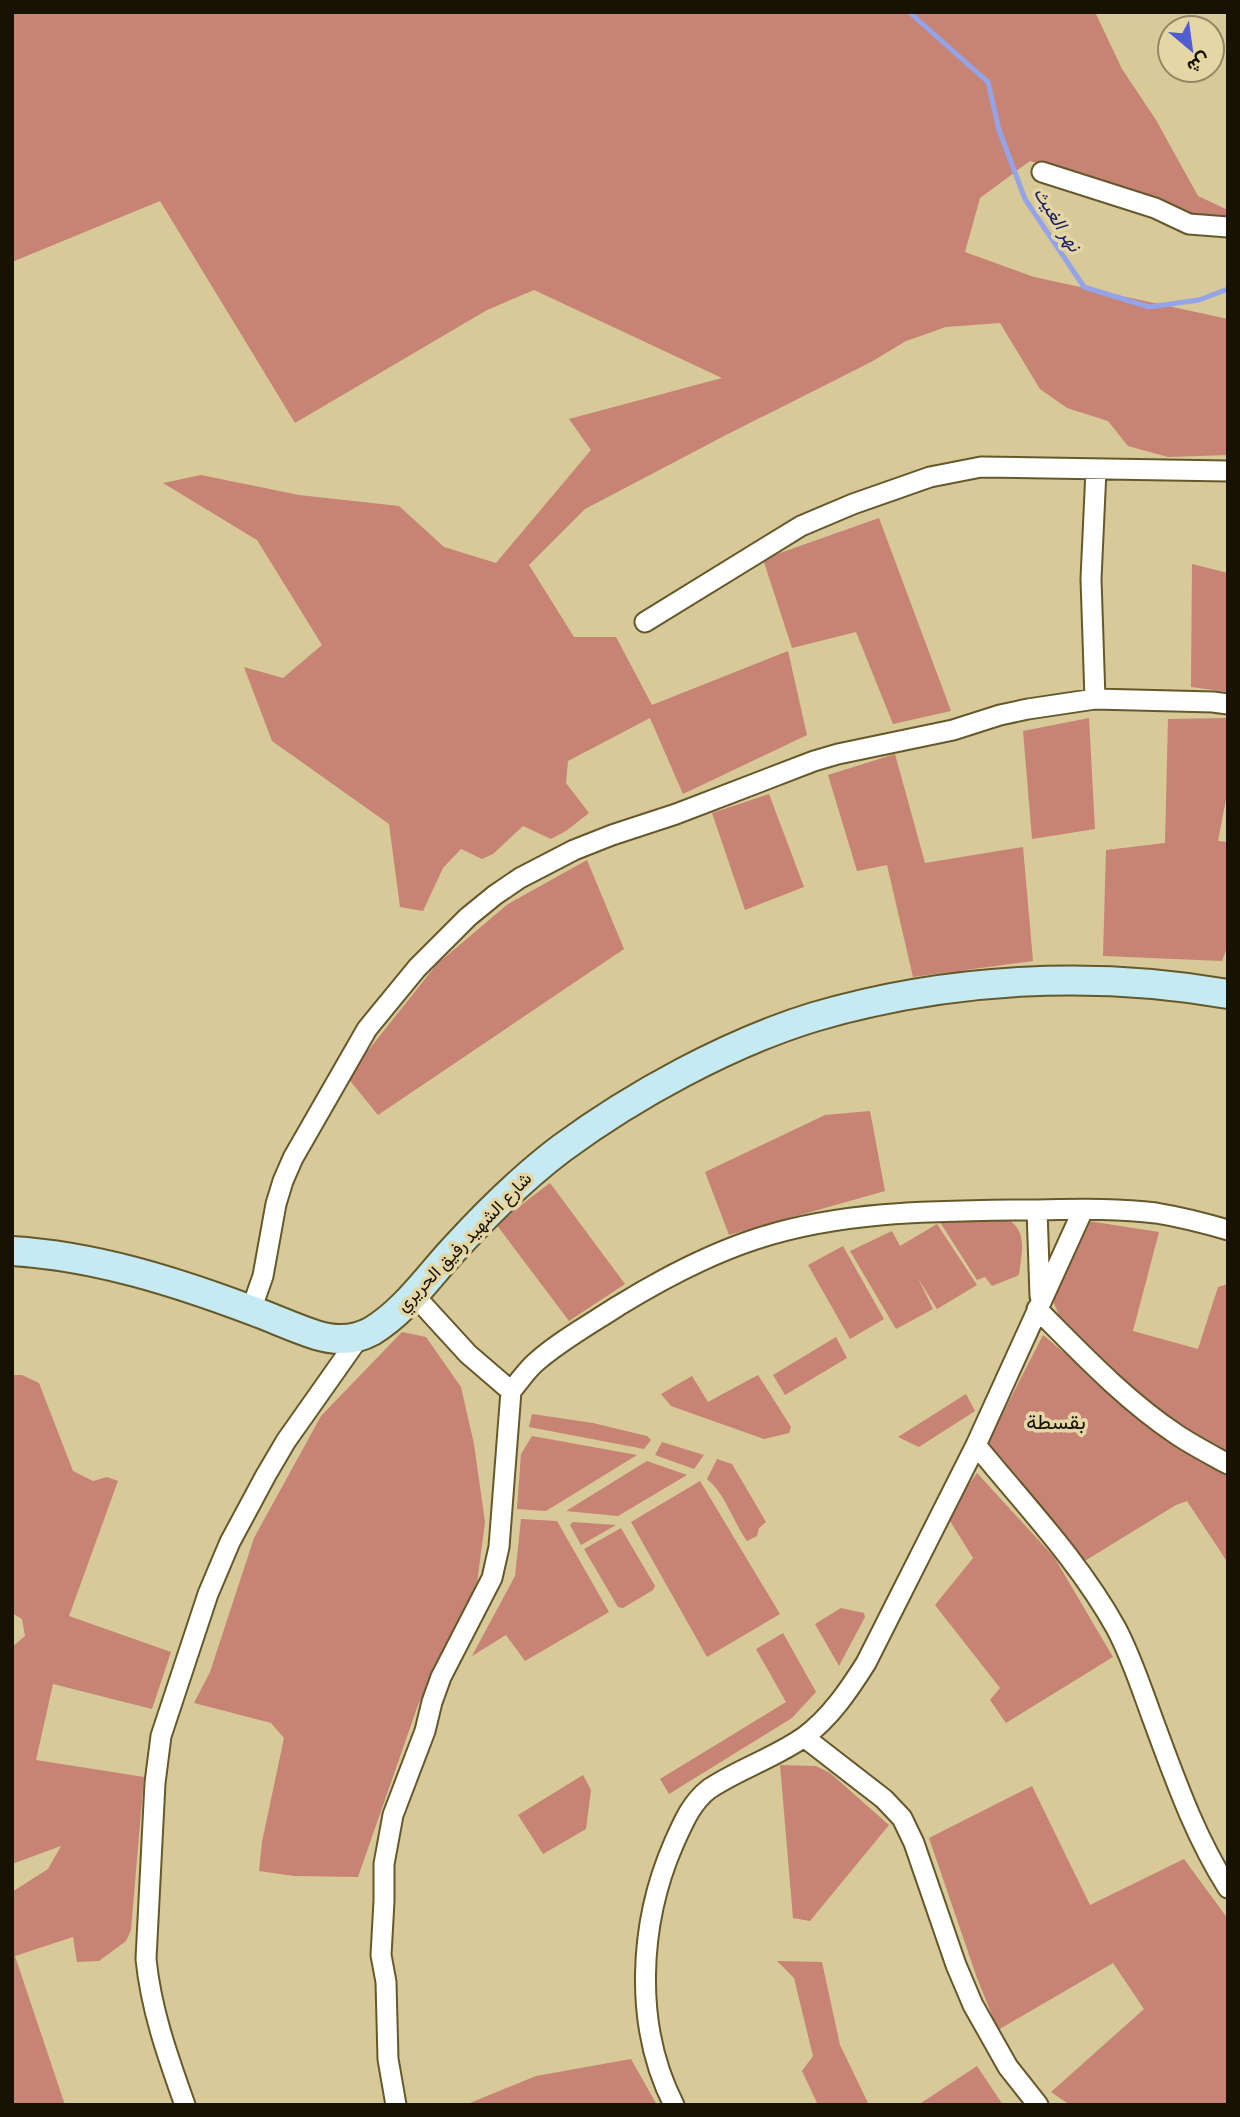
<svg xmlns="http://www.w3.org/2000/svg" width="1240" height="2117" viewBox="0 0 1240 2117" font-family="'PT Sans Narrow',Vazirmatn,sans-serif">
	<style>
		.green { fill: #c78373 }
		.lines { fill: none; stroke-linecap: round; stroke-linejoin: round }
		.stream { stroke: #95a4e8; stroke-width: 5 }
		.street-casing { stroke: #65592b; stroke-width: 23 }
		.secondary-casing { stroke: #65592b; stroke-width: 32 }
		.street { stroke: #fff; stroke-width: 19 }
		.secondary { stroke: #c5eaf1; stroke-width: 28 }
		.labels { text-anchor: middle; stroke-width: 7; stroke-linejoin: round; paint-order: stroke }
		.street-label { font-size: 18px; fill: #171202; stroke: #e4d6a5 }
		.water-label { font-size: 19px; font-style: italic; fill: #1b1c69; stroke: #e4d6a5 }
		.quarter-label { font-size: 21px; fill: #171202; stroke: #e4d6a5 }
	</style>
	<rect width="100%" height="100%" fill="#d7c998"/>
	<path class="green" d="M12 12H1095L1122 69 1156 120 1198 196 1228 210V219L1202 218 1167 202 1030 161 980 198 965 252 1034 277 1228 319V455L1168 457 1128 446 1108 421 1067 408 1040 389 1000 323 946 327 906 341 871 362 726 435 585 509 529 565 574 637H616L652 705 788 651 807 735 683 794 650 718 568 761 566 783 589 813 566 831 551 839 523 826 493 854 482 859 461 849 443 868 423 911 400 907 389 824 272 741 244 667 283 678 322 645 257 540 163 483 201 475 299 495 399 506 444 547 496 563 591 450 569 419 722 378 534 290 487 310 295 423 160 201 12 262Z
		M879 518 951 711 893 724 856 632 792 648 763 559Z
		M1192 564 1228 573V692L1191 687Z
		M1089 718 1095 829 1032 839 1023 731Z
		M1228 718V789L1218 841 1228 842V945L1222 961 1103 956 1106 850 1165 843 1168 719Z
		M895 754 925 863 1023 847 1033 961 913 977 887 865 857 871 828 775Z
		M769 794 804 887 745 910 712 813Z
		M587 860 624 949 378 1115 347 1077 437 964 508 904Z
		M870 1111 885 1191 729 1235 705 1172 825 1115Z
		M550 1183 625 1284 569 1321 496 1224Z
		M938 1219 1010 1221C1028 1233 1021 1255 1019 1275L992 1286 985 1277 977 1280Z
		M1088 1221 1159 1232 1133 1331 1198 1349 1218 1287 1228 1284V1453L1210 1444 1154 1410 1060 1318 1053 1301Z
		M937 1224 977 1285 937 1309 918 1278 933 1309 896 1329 850 1251 892 1231 900 1246Z
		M843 1246 884 1319 850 1339 808 1265Z
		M402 1332 426 1337 461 1387 474 1444 485 1522 477 1583 418 1705 358 1877 294 1876 259 1871 262 1842 284 1738 271 1723 194 1703 210 1672 254 1538 321 1416Z
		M1043 1335 1172 1443 1228 1473V1563L1187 1501 1176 1505 1083 1562 987 1444Z
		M836 1337 847 1358 785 1395 773 1375Z
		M12 1375H22L39 1383 73 1471 93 1481 107 1477 118 1481 69 1616 171 1652 152 1709 53 1684 36 1760 144 1777 131 1930 126 1941 99 1961 77 1962 73 1937 15 1956 65 2105H12V1892L48 1869 61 1846 12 1864V1647L25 1636 22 1619 12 1613Z
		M758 1375 791 1427 789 1433 764 1439 671 1406 661 1394 692 1376 708 1402Z
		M966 1394 975 1411 919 1447 898 1437Z
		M532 1414 593 1423 647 1436 651 1440 644 1449 529 1427Z
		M532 1436 637 1455 546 1511 517 1509 521 1454Z
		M662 1442 704 1455 694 1469 655 1455Z
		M717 1459 732 1464 766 1522 759 1528 757 1536 747 1541C733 1522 725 1493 707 1479Z
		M647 1461 687 1475 618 1516 566 1511Z
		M977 1473 1054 1557 1113 1657 1006 1723 990 1700 1000 1688 935 1605 973 1558 947 1516Z
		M700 1481 780 1614 707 1657 631 1522Z
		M521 1519 557 1521 609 1612 525 1661 506 1635 472 1656 515 1576Z
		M573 1522 616 1525 581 1545 570 1525Z
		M621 1528 655 1586 653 1590 623 1608 618 1607 584 1549Z
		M841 1608 864 1613 865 1617 839 1666 815 1624Z
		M783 1633 816 1692 792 1718 669 1794 660 1779 786 1702 756 1649Z
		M780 1765 816 1766 830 1773 889 1825 810 1921 793 1918Z
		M583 1775 591 1790 586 1829 543 1854 518 1815Z
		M1032 1786 1090 1905 1184 1859 1228 1919V2105H1070L1051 2092 1144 2009 1113 1963 998 2030 977 1978 929 1838Z
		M777 1961 822 1962 840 2045 869 2105H818L802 2071 813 2056 794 1978Z
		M631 2059 657 2105H465L536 2076Z
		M977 2066 1003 2105H918Z"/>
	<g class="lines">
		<path class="stream" d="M909 12 988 82 999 130 1025 199 1084 287 1149 307 1199 300 1228 289"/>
		<defs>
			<path id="street" d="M1042 172 1155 208 1189 224 1228 227
				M645 622 801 526 853 504 930 477 981 467 1228 471
				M1095 699 1091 579 1096 470
				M1037 1210 1040 1296
				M414 1295 468 1354 511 1391C519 1382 526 1371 535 1363 558 1342 592 1323 618 1306 662 1279 707 1255 756 1239 838 1212 927 1211 1013 1210 1060 1210 1109 1207 1156 1213 1180 1217 1204 1223 1228 1230
				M1037 1309C1081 1353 1124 1399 1176 1434 1192 1445 1210 1454 1228 1464
				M251 1310 263 1276 276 1204 283 1181 293 1158 367 1029 417 968 468 917 495 895 520 878 574 850 612 835 676 814 814 761 838 754 953 730 1000 715 1028 709 1095 699 1213 702 1228 704
				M976 1445C1024 1504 1079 1561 1116 1628 1131 1656 1141 1687 1152 1717 1174 1776 1194 1835 1228 1888
				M804 1737 884 1799 902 1818 914 1843 956 1965 973 2005 1008 2067 1038 2105
				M185 2105C168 2057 151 2010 146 1959L155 1783 161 1736 208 1594 230 1542 266 1475 286 1441 360 1336
				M396 2105 388 2059 386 1982 381 1955 384 1901V1864L393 1815 425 1731 432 1702 441 1677 492 1578 499 1547 511 1391
				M674 2105C633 2025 639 1923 674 1843 683 1823 691 1803 709 1789 739 1769 774 1758 804 1737 830 1718 849 1690 866 1663L976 1445 1083 1210"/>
			<path id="secondary" d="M12 1251C94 1256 174 1281 251 1310 273 1318 294 1328 316 1335 335 1341 354 1341 372 1331 405 1311 428 1277 454 1249 487 1213 522 1178 562 1148 634 1095 729 1043 814 1017 946 978 1092 970 1228 994"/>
		</defs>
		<use href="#street" class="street-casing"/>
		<use href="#secondary" class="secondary-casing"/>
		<use href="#street" class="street"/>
		<use href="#secondary" class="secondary"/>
	</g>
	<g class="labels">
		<g class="street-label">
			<text transform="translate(464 1242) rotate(-46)" y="6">شارع الشهيد رفيق الحريري</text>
		</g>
		<g class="water-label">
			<text transform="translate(1058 219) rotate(58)" y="7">نهر الغيث</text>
		</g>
		<g class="quarter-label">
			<text x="1056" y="1429">بقسطة</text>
		</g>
	</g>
	<rect width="1240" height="2117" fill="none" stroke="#171202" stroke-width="28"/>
	<g transform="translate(1191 49) rotate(151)"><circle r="33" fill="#e4d6a5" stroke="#928864" stroke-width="2"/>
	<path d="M0-5L12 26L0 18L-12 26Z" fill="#515dd3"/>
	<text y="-10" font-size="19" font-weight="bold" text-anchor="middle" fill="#171202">ش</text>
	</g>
</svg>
